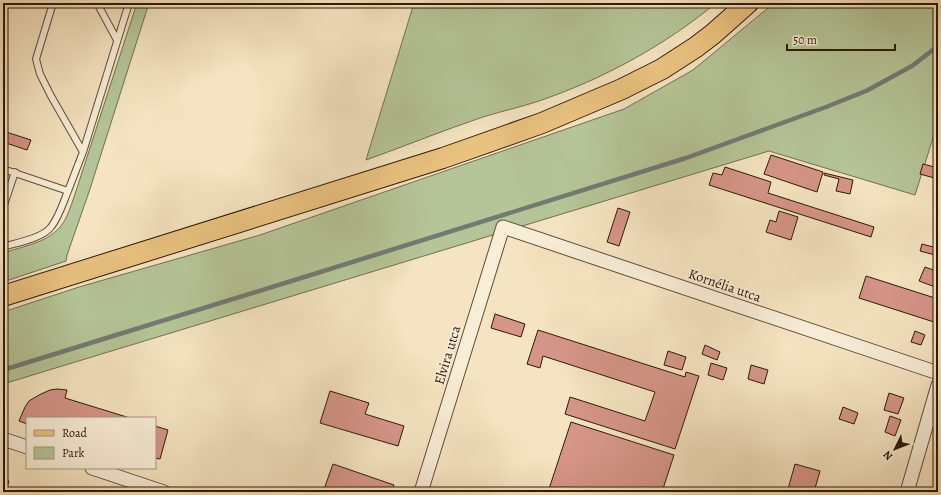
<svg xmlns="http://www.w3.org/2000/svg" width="941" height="495" viewBox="0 0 941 495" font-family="Alegreya,serif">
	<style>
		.green { fill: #b5c598; stroke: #726f4f }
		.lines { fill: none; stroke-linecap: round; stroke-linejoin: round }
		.stream { stroke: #727b73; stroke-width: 4.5 }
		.building { fill: #d59588; stroke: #2e1906 }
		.lane-casing { stroke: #604c35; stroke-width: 8 }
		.street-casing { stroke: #604c35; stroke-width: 15 }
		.primary-casing { stroke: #2e1906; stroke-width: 22 }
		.lane { stroke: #f8edd7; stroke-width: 6 }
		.street { stroke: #f8edd7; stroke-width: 13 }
		.primary { stroke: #eac280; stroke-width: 20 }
		.labels { text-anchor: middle; stroke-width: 3.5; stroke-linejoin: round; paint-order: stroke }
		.street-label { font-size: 14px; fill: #2e1906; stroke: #f8edd7 }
	</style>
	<rect width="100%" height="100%" fill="#f5e4c1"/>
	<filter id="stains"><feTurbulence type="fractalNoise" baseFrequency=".005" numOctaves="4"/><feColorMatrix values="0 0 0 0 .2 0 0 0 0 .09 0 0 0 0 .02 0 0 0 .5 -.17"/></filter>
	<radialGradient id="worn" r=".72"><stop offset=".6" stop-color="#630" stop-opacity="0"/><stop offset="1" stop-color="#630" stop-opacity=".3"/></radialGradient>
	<path class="green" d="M137 3H149L89 192 67 255 66 261 3 282V253C27 245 54 242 66 218 70 209 73 200 76 191Z
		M414 3H716C664 46 603 79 539 101 521 107 502 111 483 117 444 130 405 146 366 160Z
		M774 3H938V122L915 195 769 151 3 384V312L79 287 260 235 624 109 693 70Z"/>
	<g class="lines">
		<path class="stream" d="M3 370 285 283 686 158 826 107 866 91 912 66 938 46"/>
	</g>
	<path class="building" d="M3 131 31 140 27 150 3 142Z
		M771 155 823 172 817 192 764 174Z
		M923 164 938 168V179L920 174Z
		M725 167 771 182 768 193 874 227 871 237 709 185 713 173 722 175Z
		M824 173 853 180 850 194 836 191 839 179 824 175Z
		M618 208 630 212 619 246 607 242Z
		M779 211 798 217 791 240 766 232 770 220 776 222Z
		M922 244 937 248 935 255 920 251Z
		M925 267 936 271 935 274 938 275V288L919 281Z
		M866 276 938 299V310L934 322 859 298Z
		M495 314 525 324 521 337 491 328Z
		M538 330 685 377 686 372 699 376 675 449 565 414 570 397 645 421 655 392 543 356 540 368 527 364Z
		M915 331 925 335 921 345 911 342Z
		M705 345 720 352 717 360 702 354Z
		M668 351 686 357 682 370 664 365Z
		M711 363 727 368 723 380 708 375Z
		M751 365 768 370 764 384 748 379Z
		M57 389 67 390 65 398 130 418H27V424L19 421 25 407 29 401 39 395 50 390Z
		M330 391 369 403 365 414 404 426 398 446 320 423Z
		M889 393 904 398 898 414 884 410Z
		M843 407 858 413 854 424 839 419Z
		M890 416 901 420 895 436 885 432Z
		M571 422 674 455 662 492H558L549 489Z
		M155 426 168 430 160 459 155 458Z
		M333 464 394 485 392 492H323Z
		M795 464 820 471 814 492H801L788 489Z
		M3 479 9 481 5 492H3Z"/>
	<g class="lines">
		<defs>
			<path id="lane" d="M53 3 36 59 40 74 51 96 83 152
				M97 3 117 40
				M3 169 68 191C63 203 59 217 51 227 43 238 16 243 3 247
				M68 191 83 152 129 3
				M3 208 15 172"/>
			<path id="street" d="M3 439 27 447
				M92 468 164 492
				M421 492 503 227 938 373
				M907 492 938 385"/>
			<path id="primary" d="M3 296 443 158 542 123 622 89 662 69 696 47 713 34 748 3"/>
		</defs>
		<use href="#lane" class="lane-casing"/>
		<use href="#street" class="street-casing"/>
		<use href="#primary" class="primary-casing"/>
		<use href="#lane" class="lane"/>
		<use href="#street" class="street"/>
		<use href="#primary" class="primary"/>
	</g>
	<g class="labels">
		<g class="street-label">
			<text transform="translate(725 285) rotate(19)" y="5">Kornélia utca</text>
			<text transform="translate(447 355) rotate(-73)" y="5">Elvira utca</text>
		</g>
	</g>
	<rect width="941" height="495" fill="none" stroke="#f5e4c1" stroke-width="16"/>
	<rect x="4" y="4" width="933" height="487" fill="none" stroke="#2e1906" stroke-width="2"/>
	<rect x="8" y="8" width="925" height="479" fill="none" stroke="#2e1906"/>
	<rect x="26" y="417" width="130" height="52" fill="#f8edd7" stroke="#a79883"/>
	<rect x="34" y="430" width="20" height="6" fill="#eac280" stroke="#a79883"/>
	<text x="62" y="437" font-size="12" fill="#2e1906">Road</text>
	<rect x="34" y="447" width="20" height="12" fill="#b5c598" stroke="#a79883"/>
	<text x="62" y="457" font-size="12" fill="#2e1906">Park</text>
	<g transform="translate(895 449) rotate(227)" stroke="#f8edd7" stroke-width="3" paint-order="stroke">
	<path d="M0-3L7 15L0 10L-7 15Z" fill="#2e1906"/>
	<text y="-6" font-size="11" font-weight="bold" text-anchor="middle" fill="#2e1906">N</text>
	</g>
	<path d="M787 44v6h108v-6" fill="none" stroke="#2e1906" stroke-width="2"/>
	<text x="793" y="44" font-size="12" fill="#2e1906" stroke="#f8edd7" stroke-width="3" paint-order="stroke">50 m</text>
	<rect width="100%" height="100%" filter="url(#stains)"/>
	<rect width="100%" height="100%" fill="url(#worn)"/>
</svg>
